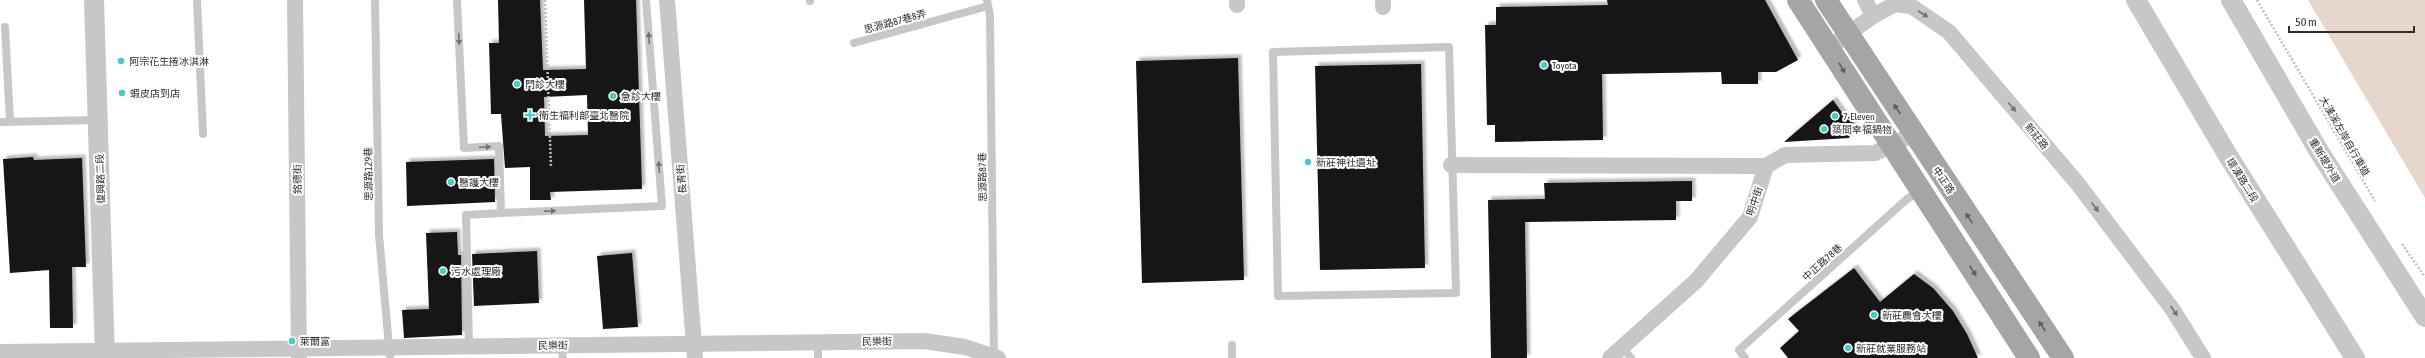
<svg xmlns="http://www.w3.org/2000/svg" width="2425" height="358" viewBox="0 0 2425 358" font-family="'Asap Condensed','Noto Sans TC',sans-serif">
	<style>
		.water { fill: #e7d6cb }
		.building { fill: #141414; fill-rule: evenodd; filter: url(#shadow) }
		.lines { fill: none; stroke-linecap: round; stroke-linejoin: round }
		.path { stroke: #c1c1c1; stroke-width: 2.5; stroke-dasharray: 2 2; stroke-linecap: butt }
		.service { stroke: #c7c7c7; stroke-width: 8 }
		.minor { stroke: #c7c7c7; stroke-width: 16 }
		.tertiary { stroke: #c7c7c7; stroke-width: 20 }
		.primary { stroke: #a5a5a5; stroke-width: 22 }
		.oneway { fill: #727272 }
		.oneway2 { fill: #5d5d5d }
		.poi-dot { fill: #45cec4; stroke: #fff; stroke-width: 1.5 }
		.labels { text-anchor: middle; stroke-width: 4; stroke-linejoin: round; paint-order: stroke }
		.street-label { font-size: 10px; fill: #2d2d2d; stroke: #fff }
		.poi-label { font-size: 10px; fill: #2d2d2d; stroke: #fff; text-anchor: start }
	</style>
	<defs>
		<filter id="shadow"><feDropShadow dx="3.5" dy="-3.5" stdDeviation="1" flood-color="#0004"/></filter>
	</defs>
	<rect width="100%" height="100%" fill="#fff"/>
	<path class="water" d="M2308 0H2425V198Z"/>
	<path class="building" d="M498 0H540L543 70 586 69 584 0H636L642 189 550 192 551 200H530V167L505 168 501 114H491L489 43H499ZM587 95 588 135 545 136 544 97Z
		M1607 0H1765L1798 60 1776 72H1758V84H1722L1721 72 1602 74 1603 140 1495 142V125H1487L1485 25H1496V7L1608 5Z
		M1238 58 1244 280 1142 283 1136 61Z
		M1421 64 1425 268 1320 270 1315 66Z
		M1833 100 1846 118 1849 117 1854 125 1849 138 1784 142Z
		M33 157 34 160 82 158 86 267H72L73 328H50L49 270 10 273 3 159Z
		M494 159 495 202 407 206 406 162Z
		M1692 181V201H1676V220L1525 222 1527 358H1491L1488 200 1545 199 1544 183Z
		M457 232 458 255H461L462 335 404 338 402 310 429 309 426 233Z
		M537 251 539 303 474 306 472 254Z
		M632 253 638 327 603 329 597 256Z
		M1854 268 1880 302 1914 274 1933 288 1953 311 1967 334 1978 358H1788L1780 348 1799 331 1788 319Z"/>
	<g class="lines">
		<path class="path" d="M545 0 551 167
			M2257 0 2375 201
			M2402 244 2425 277"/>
		<path class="service" d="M197 0 203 134
			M375 0 379 235 390 358
			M457 0 464 148 499 146 501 213 662 206 646 0
			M810 0V1
			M987 0 990 16 994 358
			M5 27 10 122
			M854 43 988 6
			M1449 47 1456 293 1278 296 1273 52Z
			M0 122 98 120
			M561 345 563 358
			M469 346 466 215 501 213
			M1622 347 1631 358
			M818 358V342
			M1232 358V345
			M1745 358 1739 350 1907 199 1920 191"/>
		<path class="minor" d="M295 0 299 358
			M667 0 695 358
			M1237 0V5
			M1383 0V7
			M1865 0 1873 16
			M1829 48 1873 16 1895 4 1911 6 1949 32 2078 184 2173 310 2203 358
			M1451 165 1766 166
			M0 352 924 341 965 347 998 358
			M1610 358 1696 281 1750 217 1766 166 1785 155 1875 153 1914 134"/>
		<path class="tertiary" d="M94 0 105 358
			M2136 0 2227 154 2355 358
			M2231 0 2320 153 2425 317"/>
		<path class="primary" d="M1798 0 2029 358
			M1826 0 2063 358"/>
	</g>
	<defs><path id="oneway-solid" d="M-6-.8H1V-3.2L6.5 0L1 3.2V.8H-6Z"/></defs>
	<g class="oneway">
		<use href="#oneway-solid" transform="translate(1923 14) rotate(33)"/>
		<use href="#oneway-solid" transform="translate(649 38) rotate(-94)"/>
		<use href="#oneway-solid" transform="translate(459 39) rotate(87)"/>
		<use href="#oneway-solid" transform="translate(2012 107) rotate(50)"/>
		<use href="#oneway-solid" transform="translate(485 147) rotate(-2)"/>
		<use href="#oneway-solid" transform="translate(659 167) rotate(-94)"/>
		<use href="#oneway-solid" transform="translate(2095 207) rotate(53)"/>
		<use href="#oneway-solid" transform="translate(550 211) rotate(-2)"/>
		<use href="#oneway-solid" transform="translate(2174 311) rotate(56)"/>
	</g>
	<g class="oneway2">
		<use href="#oneway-solid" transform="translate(1842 68) rotate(58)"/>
		<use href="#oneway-solid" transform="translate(1897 109) rotate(-123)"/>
		<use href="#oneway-solid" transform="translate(1969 218) rotate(-124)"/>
		<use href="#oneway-solid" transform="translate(1973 271) rotate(57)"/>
		<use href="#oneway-solid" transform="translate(2042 326) rotate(-124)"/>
	</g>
	<g class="poi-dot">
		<circle cx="121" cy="61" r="4"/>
		<circle cx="1544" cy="65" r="4"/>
		<circle cx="517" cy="84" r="4"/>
		<circle cx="122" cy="93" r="4"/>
		<circle cx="613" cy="96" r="4"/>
		<path d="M528 109h4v4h4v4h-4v4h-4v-4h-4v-4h4z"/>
		<circle cx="1835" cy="116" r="4"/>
		<circle cx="1824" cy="129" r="4"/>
		<circle cx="1308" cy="162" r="4"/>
		<circle cx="451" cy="182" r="4"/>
		<circle cx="443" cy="271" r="4"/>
		<circle cx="1874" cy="315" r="4"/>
		<circle cx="292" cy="341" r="4"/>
		<circle cx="1848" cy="348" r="4"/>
	</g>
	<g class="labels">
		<g class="street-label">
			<text transform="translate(895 21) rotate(-15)" y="4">思源路87巷8弄</text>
			<text transform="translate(2037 136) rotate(50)" y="4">新莊路</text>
			<text transform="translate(2345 136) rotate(60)" y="4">大漢溪左岸自行車道</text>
			<text transform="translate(2325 160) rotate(59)" y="4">重新堤外道</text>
			<text transform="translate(368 174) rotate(-91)" y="4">思源路129巷</text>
			<text transform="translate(982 177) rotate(-91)" y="4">思源路87巷</text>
			<text transform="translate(100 179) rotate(-92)" y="4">復興路二段</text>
			<text transform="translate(297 179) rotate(-91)" y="4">銘德街</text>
			<text transform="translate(681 179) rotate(-95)" y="4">長青街</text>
			<text transform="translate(1944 180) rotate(56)" y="4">中正路</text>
			<text transform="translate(2243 180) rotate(58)" y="4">環漢路二段</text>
			<text transform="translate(1754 201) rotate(-71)" y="4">明中街</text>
			<text transform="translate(1822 262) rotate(-42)" y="4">中正路78巷</text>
			<text transform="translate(877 341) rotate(-1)" y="4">民樂街</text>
			<text transform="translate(553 345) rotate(-1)" y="4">民樂街</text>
		</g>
		<g class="poi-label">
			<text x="129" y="65">阿宗花生捲冰淇淋</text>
			<text x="1552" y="69">Toyota</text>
			<text x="525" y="88">門診大樓</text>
			<text x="130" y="97">蝦皮店到店</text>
			<text x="621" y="100">急診大樓</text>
			<text x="539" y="119">衛生福利部臺北醫院</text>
			<text x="1843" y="120">7-Eleven</text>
			<text x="1832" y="133">築間幸福鍋物</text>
			<text x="1316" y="166">新莊神社遺址</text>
			<text x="459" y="186">醫護大樓</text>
			<text x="451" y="275">污水處理廠</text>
			<text x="1882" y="319">新莊農會大樓</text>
			<text x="300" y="345">萊爾富</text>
			<text x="1856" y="352">新莊就業服務站</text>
		</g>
	</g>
	<path d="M2289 26v6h125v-6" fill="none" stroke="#2d2d2d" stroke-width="2"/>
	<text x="2295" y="26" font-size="12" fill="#2d2d2d" stroke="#ffffff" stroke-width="3" paint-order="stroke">50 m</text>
</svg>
